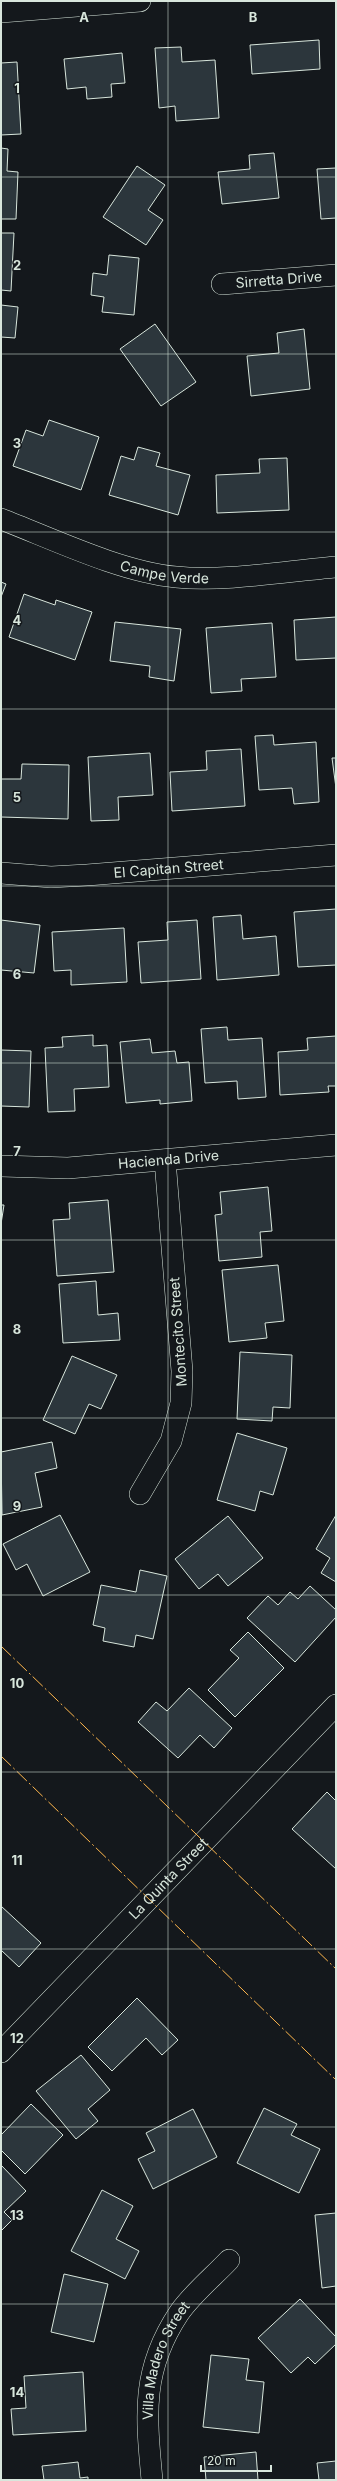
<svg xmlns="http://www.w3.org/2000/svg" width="337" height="2481" viewBox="0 0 337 2481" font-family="Inter,sans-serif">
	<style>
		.building { fill: #2c363c; stroke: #d8e6dc }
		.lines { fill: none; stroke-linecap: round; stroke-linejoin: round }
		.minor-casing { stroke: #d8e6dc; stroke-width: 22 }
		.minor { stroke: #14181c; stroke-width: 21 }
		.power { stroke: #ffb74d; stroke-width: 1; stroke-dasharray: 14 3 2 3; stroke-linecap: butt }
		.grid { fill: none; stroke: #d8e6dc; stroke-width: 1; stroke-opacity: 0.55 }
		.labels { text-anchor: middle; stroke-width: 3; stroke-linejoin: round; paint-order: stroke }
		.street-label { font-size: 14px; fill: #d8e6dc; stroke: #14181c }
		.grid-label { font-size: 13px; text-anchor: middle; font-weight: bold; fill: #d8e6dc; stroke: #14181c; stroke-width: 3; stroke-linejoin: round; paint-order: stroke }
	</style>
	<rect width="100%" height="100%" fill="#14181c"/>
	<path class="building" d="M319 40 320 69 252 74 250 45Z
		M181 47 182 62 215 60 219 118 176 121 175 106 159 108 155 48Z
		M122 53 125 83 111 84 112 97 87 99 86 87 67 89 64 59Z
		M17 62 21 134 1 135V63Z
		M1 148 8 149 7 171 18 172 16 219H1Z
		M274 153 279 198 222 204 218 172 250 169 249 155Z
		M137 166 165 185 148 210 163 220 146 245 103 217Z
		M336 168V218L321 219 317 169Z
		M1 233H14L11 291 1 290Z
		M109 255 139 258 134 315 102 312 104 297 91 295 93 273 107 275Z
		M1 305 18 307 15 338 1 337Z
		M155 324 196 382 161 406 120 349Z
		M304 329 310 389 251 396 247 356 279 353 277 333Z
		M49 420 99 437 81 490 13 466 26 430 43 436Z
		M138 447 160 453 156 466 190 475 178 515 109 495 121 456 134 460Z
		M287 458 289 510 217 513 216 475 260 473 259 459Z
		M1 582 6 584 1 597Z
		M24 594 55 605 56 600 92 612 75 660 9 637Z
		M336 617V658L296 660 294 620Z
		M115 622 181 629 174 681 149 677 150 666 110 661Z
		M272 623 276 677 241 679 242 691 211 693 206 628Z
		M273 735 274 745 316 742 319 802 294 804 292 788 259 790 255 736Z
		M241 749 245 806 172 811 170 772 207 770 206 751Z
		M150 753 153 795 118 797 119 820 91 821 88 757Z
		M332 758H336V788Z
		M22 764 69 765 68 819 1 817V779H21Z
		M336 909V965L298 967 294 912Z
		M241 915 243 939 276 936 279 975 217 980 213 917Z
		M1 920 40 925 34 973 1 970Z
		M197 920 201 979 141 983 138 942 168 940 167 922Z
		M124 928 127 982 71 985V970L54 971 52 932Z
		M227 1027 228 1040 262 1038 266 1097 238 1099 237 1081 205 1083 201 1029Z
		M93 1035V1046L107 1045 109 1087 74 1089 75 1111 48 1112 45 1048 63 1047 62 1037Z
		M336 1036V1086H328L329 1092 280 1095 278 1052 308 1050 307 1038Z
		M150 1039 152 1053 175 1051 177 1063 189 1062 192 1101 160 1104V1100L126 1103 120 1042Z
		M1 1050 31 1051 29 1107 1 1106Z
		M268 1187 272 1231 260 1232 262 1257 219 1261 215 1215 222 1214 220 1192Z
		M108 1200 114 1272 57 1276 53 1220 70 1219 69 1203Z
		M1 1205H4L1 1224Z
		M278 1265 284 1321 265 1323 267 1338 229 1342 222 1270Z
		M96 1281 98 1315 118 1313 120 1340 63 1343 59 1284Z
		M240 1352 292 1355 290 1408 273 1407 272 1421 237 1419Z
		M72 1356 117 1375 101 1409 89 1404 75 1434 43 1420Z
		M237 1433 287 1448 273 1495 260 1491 255 1511 217 1500Z
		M52 1442 57 1468 35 1473 42 1507 2 1515 1 1452Z
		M60 1515 90 1572 43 1596 27 1564 16 1570 3 1544Z
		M336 1515V1582L321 1573 330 1558 316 1549Z
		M228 1516 263 1558 228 1586 218 1574 199 1589 175 1559Z
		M140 1570 167 1576 153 1639 136 1635 134 1647 103 1641 105 1628 93 1625 101 1585 136 1592Z
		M310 1586 336 1610V1617L295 1662 247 1618 268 1596 278 1605 290 1592 298 1599Z
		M248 1632 284 1668 235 1717 208 1690 239 1658 230 1650Z
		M189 1688 232 1728 214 1748 200 1735 178 1758 138 1722 156 1702 167 1711Z
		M327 1792 336 1801V1869L292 1829Z
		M1 1906 41 1943 19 1967 1 1950Z
		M137 1998 178 2040 162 2055 146 2038 112 2071 88 2047Z
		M81 2055 110 2090 88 2109 98 2121 76 2139 36 2091Z
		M31 2104 63 2135 25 2174 1 2150V2135Z
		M264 2108 297 2124 291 2135 320 2149 299 2193 237 2163Z
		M193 2109 217 2157 153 2189 138 2159 155 2151 146 2133Z
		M1 2165 26 2191 4 2212 12 2220 1 2231Z
		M102 2190 133 2206 116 2239 139 2251 125 2279 71 2251Z
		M336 2213V2286L322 2288 315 2215Z
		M64 2274 108 2284 94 2342 51 2332Z
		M300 2299 336 2337V2344L315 2364 308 2357 291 2373 258 2338Z
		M211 2355 249 2359 246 2380 264 2382 259 2433 203 2427Z
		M83 2372 86 2431 13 2435 11 2409 26 2408 24 2376Z
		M256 2452 258 2480H206L204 2457Z
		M336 2461V2480H319L317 2463Z
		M78 2462 80 2478 88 2477V2480H44L42 2466Z"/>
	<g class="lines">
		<defs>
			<g id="minor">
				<path d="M1 12 140 1"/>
				<path id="s1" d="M222 284 336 275"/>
				<path id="s2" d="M1 519C53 539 121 572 176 577 224 582 287 571 336 567"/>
				<path id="s3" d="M1 873 51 877 87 875 336 855"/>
				<path id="s4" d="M1 1166 68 1168 336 1145"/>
				<path d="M140 1494 171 1441 181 1403 182 1371 165 1160"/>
				<path id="s5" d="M1 2052 336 1705"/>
				<path id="s6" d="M152 2480C146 2415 141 2370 179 2313 192 2294 213 2277 229 2260"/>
			</g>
		</defs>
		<use href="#minor" class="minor-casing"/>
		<use href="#minor" class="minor"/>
		<path class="power" d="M1 1646 336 1969
			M1 1756 336 2080"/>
	</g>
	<path class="grid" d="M168 1V2480M1 177H336M1 354H336M1 532H336M1 709H336M1 886H336M1 1063H336M1 1240H336M1 1418H336M1 1595H336M1 1772H336M1 1949H336M1 2127H336M1 2304H336"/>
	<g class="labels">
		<g class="street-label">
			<text dy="5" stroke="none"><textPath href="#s1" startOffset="57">Sirretta Drive</textPath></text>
			<text dy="5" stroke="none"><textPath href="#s2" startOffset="173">Campe Verde</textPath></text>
			<text dy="5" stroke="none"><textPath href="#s3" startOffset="168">El Capitan Street</textPath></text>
			<text dy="5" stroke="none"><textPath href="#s4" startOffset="168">Hacienda Drive</textPath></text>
			<text transform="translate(178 1332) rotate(-94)" y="5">Montecito Street</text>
			<text dy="5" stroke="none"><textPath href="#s5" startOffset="241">La Quinta Street</textPath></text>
			<text dy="5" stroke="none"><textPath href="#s6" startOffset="123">Villa Madero Street</textPath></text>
		</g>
	</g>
	<g class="grid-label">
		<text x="84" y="22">A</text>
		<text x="253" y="22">B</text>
		<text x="17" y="93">1</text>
		<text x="17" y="270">2</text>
		<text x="17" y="448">3</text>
		<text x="17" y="625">4</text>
		<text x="17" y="802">5</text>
		<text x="17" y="979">6</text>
		<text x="17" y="1156">7</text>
		<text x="17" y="1334">8</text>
		<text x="17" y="1511">9</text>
		<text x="17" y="1688">10</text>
		<text x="17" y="1865">11</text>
		<text x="17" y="2043">12</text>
		<text x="17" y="2220">13</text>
		<text x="17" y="2397">14</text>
	</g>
	<rect width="337" height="2481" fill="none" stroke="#d8e6dc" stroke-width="4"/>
	<path d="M201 2465v6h70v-6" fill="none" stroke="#d8e6dc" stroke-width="2"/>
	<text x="207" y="2465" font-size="12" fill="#d8e6dc" stroke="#14181c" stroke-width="3" paint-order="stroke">20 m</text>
</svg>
